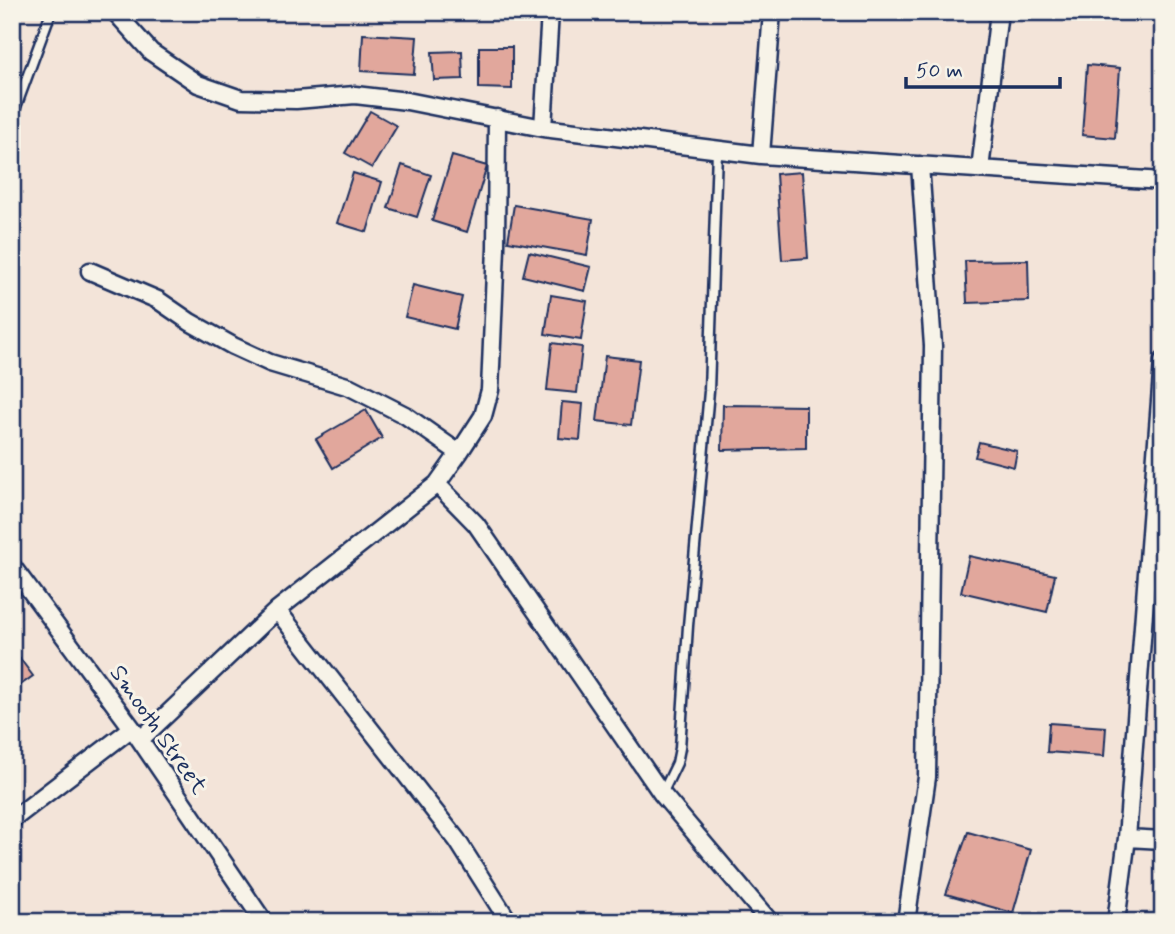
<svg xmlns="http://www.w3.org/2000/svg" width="1175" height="934" viewBox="0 0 1175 934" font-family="Mynerve,sans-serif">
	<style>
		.building { fill: #e1a79c; stroke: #1b2f5e; stroke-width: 2 }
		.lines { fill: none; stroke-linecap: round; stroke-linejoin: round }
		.lane-casing { stroke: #1b2f5e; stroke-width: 13 }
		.street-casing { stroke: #1b2f5e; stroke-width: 21 }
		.lane { stroke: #f7f3e8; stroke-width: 8 }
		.street { stroke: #f7f3e8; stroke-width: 16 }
		.labels { text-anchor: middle; stroke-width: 6; stroke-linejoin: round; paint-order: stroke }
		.street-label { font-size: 24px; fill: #1b2f5e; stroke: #f7f3e8 }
	</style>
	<rect width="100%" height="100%" fill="#f3e4d9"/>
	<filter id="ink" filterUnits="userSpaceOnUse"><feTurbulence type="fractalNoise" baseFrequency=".0143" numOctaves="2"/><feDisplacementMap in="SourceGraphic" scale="14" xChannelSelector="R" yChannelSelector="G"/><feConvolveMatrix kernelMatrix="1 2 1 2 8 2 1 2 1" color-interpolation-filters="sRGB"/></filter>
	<g filter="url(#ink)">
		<path class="building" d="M363 34 417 37 414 74 361 71Z
			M479 47H512V89L479 88Z
			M462 51 463 79 434 80 432 52Z
			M1087 65 1120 68 1115 138 1082 135Z
			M370 111 397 126 372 168 345 153Z
			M452 156 487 166 467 232 432 221Z
			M402 165 431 175 417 217 388 208Z
			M802 172 808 258 782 260 776 174Z
			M353 173 382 182 367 232 337 223Z
			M514 205 593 219 587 255 508 241Z
			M529 252 591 267 585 291 523 276Z
			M1028 260 1029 301 967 303 965 261Z
			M413 285 462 297 455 329 405 317Z
			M551 295 587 301 581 340 545 334Z
			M552 343 582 347 577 393 547 390Z
			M605 356 639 360 631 425 597 421Z
			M562 402 583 404 580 440 559 438Z
			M723 405 806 406V448L722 450Z
			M366 410 382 438 333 468 316 439Z
			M979 442 1017 451 1014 467 975 457Z
			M969 556 1055 575 1047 612 961 592Z
			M12 648 33 676 12 691Z
			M1049 723 1106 727 1104 756 1047 752Z
			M968 832 1031 850 1013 913 946 894Z"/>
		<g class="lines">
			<defs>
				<path id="lane" d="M12 118 51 12
					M662 794 677 763 680 748 688 626 709 391 717 150"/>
				<path id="street" d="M115 12 151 52 198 84 241 99 296 100 355 95 407 101 543 128 761 155 1163 181
					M543 128 550 12
					M761 155 772 12
					M980 169 999 12
					M90 271 158 300 190 322 233 346 270 363 350 387 405 415 459 453 437 484
					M459 453 483 416 490 390 496 248 497 118
					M12 566 132 728 264 922
					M277 610 457 840 509 922
					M140 740 277 610 437 484 476 524 662 794 770 922
					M12 820 132 728
					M1127 838 1163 840
					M906 922 927 777 933 346 920 165
					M1116 922 1127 838 1163 361"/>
			</defs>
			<use href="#lane" class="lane-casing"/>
			<use href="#street" class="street-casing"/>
			<use href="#lane" class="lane"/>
			<use href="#street" class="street"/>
		</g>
	</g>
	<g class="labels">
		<g class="street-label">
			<text transform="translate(159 729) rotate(55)" y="8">Smooth Street</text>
		</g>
	</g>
	<rect width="1175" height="934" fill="none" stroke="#f7f3e8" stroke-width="42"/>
	<rect x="21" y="21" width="1133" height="892" fill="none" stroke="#1b2f5e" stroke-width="2.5" filter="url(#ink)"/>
	<path d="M906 77v10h154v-10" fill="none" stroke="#1b2f5e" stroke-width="3.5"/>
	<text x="916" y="77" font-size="21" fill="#1b2f5e" stroke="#f7f3e8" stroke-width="5" paint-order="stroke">50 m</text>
</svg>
